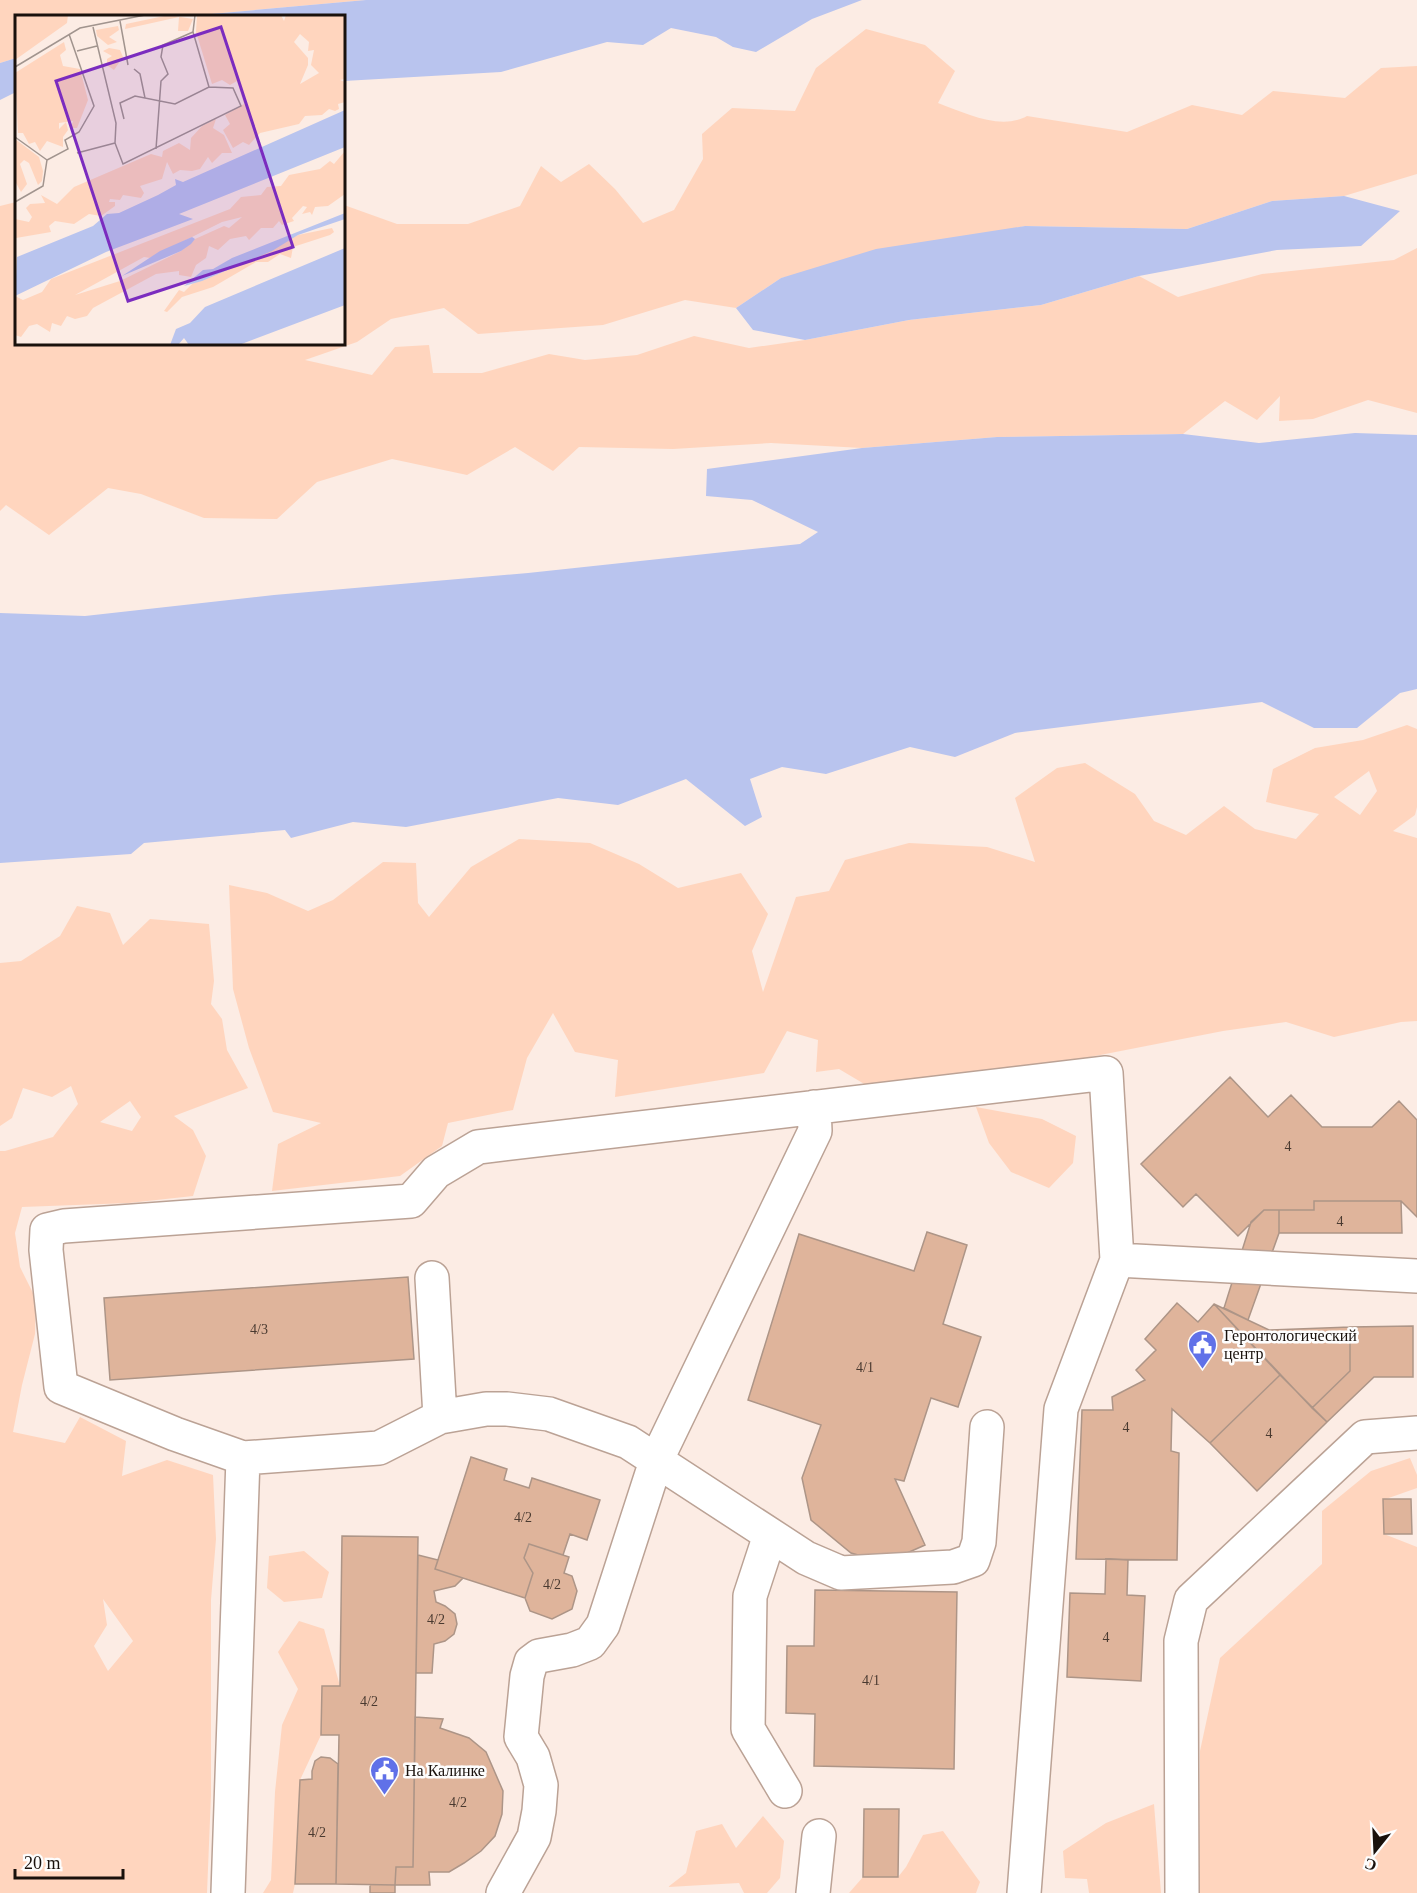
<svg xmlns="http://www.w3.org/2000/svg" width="1417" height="1893" viewBox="0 0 1417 1893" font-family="'Times New Roman',serif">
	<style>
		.green { fill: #ffd5be; fill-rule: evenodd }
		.water { fill: #b9c4ee }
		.building { fill: #dfb49b; stroke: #ad9587; stroke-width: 1.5 }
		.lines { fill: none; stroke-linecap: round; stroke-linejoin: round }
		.minor-casing { stroke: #bba295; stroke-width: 36 }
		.minor { stroke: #fff; stroke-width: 33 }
		.labels { text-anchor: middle; stroke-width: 5; stroke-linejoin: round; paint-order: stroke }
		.number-label { font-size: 14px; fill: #4a3a30 }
		.poi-label { font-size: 16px; fill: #19110c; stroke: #fdfdfd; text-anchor: start }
		.inset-road { fill: none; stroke: #a1948e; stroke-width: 1.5 }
		.view { fill: #7b2cbf; fill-opacity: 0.15; stroke: #7b2cbf; stroke-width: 3 }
		.inset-edge { fill: none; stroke: #19110c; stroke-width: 3 }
	</style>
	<rect width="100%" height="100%" fill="#fcece4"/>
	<path class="green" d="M0 0H366L189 16H16V58L0 63Z
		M866 29 925 45 955 71 938 103C965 113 1001 131 1027 116L1127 132 1192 105 1242 115 1273 91 1345 98 1381 68 1417 66V174L1344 196 1272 201 1187 229 1025 226 781 278 736 308 685 300 603 325 478 334 444 308 391 319 357 342 305 360 372 375 395 347 429 345 433 373H482L549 354 585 360 637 355 694 336 749 348 805 340 909 320 1041 305 1139 276 1178 297 1262 274 1394 260 1417 248V413L1368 400 1313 419 1279 421 1280 396 1257 420 1225 401 1183 434 997 437 862 448 771 443 673 449 579 447 553 471 515 447 467 475 392 459 317 482 277 519 204 518 141 494 108 488 49 535 6 505 0 511V206L16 202V344H344V205L397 224H468L520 206 541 166 561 182 589 164 615 189 643 223 674 210 703 159 702 134 732 108 795 111 816 68Z
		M1407 725 1417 729V807L1415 815 1393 831 1417 838V1021L1401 1022 1334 1037 1286 1022 1223 1031 1049 1065 866 1085 839 1069 816 1072 818 1040 787 1031 764 1073 615 1097 618 1060 575 1052 553 1013 527 1058 513 1110 448 1123 442 1146 400 1176 272 1191 278 1144 321 1123 273 1112 249 1048 233 989 229 885 267 893 308 911 333 900 383 862 416 863 418 903 429 917 471 867 519 839 590 843 639 864 678 888 741 873 768 914 752 951 763 992 796 897 829 891 845 860 909 843 987 847 1035 862 1015 798 1057 768 1085 763 1135 794 1154 821 1186 835 1224 806 1255 829 1296 839 1319 814 1266 802 1273 769 1315 748 1363 740ZM1369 771 1377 791 1360 815 1334 797Z
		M77 906 110 913 123 945 150 919 209 924 214 981 211 1004 222 1019 227 1050 248 1088 174 1116 193 1130 206 1156 193 1196 129 1203 22 1207 15 1233 20 1267 36 1299 35 1334 22 1385 13 1432 65 1443 80 1417 126 1441 122 1476 167 1460 213 1475 216 1539 211 1600V1795L207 1893H0V1151H5L53 1137 78 1104 71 1086 52 1097 23 1088 12 1118 0 1126V963L21 961 60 936ZM130 1101 141 1117 132 1131 100 1122ZM103 1599 133 1641 108 1671 94 1646 107 1625Z
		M976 1107 1042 1119 1076 1136 1073 1163 1049 1188 1011 1172 989 1143Z
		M1410 1458 1417 1475V1488L1383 1500 1384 1534 1417 1547V1893H1199L1200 1751 1220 1658 1322 1564V1511L1371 1471Z
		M304 1551 329 1572 322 1598 284 1602 267 1588 269 1556Z
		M299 1621 324 1629 340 1686H322L321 1735 300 1780 295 1884 293 1893H263L271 1880 275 1792 282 1725 298 1689 278 1652Z
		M1154 1804 1161 1893H1089L1087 1879 1065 1878 1063 1851 1106 1823Z
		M763 1816 784 1841 780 1878 767 1893H744L739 1883 668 1887 686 1873 696 1831 722 1824 736 1848Z
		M943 1831 980 1882 976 1893H849L863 1877H898L906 1867 923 1835Z"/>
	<path class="water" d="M366 0H862L812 19 756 52 733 47 716 37 671 28 643 45 607 42 501 72 344 81V16H189Z
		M16 58V92L0 100V63Z
		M1344 196 1400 211 1361 246 1277 250 1139 276 1041 305 909 320 805 340 753 330 736 308 781 278 876 249 1025 226 1187 229 1272 201Z
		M1355 433 1417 435V689L1400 693 1357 728H1314L1262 702 1015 733 955 757 910 747 826 774 782 767 750 779 762 817 745 826 686 779 618 805 558 798 406 827 353 822 291 838 285 830 144 843 131 854 0 863V613L85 616 274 595 528 573 800 544 818 532 752 500 706 496 707 469 862 448 997 437 1183 434 1259 443Z"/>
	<path class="building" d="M1230 1077 1268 1117 1291 1095 1322 1127H1372L1399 1101 1417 1120V1217L1401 1201H1314V1210H1264L1238 1236 1196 1194 1183 1207 1141 1164Z
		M1314 1201H1401L1402 1233H1279V1210H1314Z
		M1264 1210H1279V1233L1248 1320 1224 1308 1251 1222Z
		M927 1232 967 1245 943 1324 981 1337 958 1407 931 1398 904 1481 895 1479 925 1545 889 1561 872 1559 851 1553 811 1520 802 1478 821 1425 748 1400 799 1234 914 1271Z
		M408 1277 414 1359 110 1380 104 1298Z
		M1177 1303 1198 1322 1214 1304 1280 1375 1210 1443 1172 1409 1171 1451 1179 1453 1177 1560 1076 1559 1082 1410H1113L1112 1397 1145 1380 1136 1370 1156 1350 1145 1339Z
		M1214 1304 1269 1330 1350 1327V1371L1312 1408Z
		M1413 1326V1377H1374L1327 1422 1312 1408 1350 1371V1327Z
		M1280 1375 1327 1422 1257 1491 1210 1443Z
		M471 1457 507 1469 504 1480 529 1488 532 1478 600 1500 587 1540 570 1534 563 1555 529 1544 524 1558 533 1573 525 1598 435 1569Z
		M1383 1499H1411L1412 1534H1384Z
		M342 1536 418 1537 413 1867H396L395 1885 336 1884 339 1735H321L322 1686H340Z
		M529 1544 569 1557 564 1573 572 1576 577 1591 572 1609 552 1619 530 1611 525 1598 533 1573 524 1558Z
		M418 1555 438 1560 435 1569 463 1578 455 1586 434 1591 436 1602 445 1606 455 1614 457 1624 454 1634 445 1641 434 1644 432 1673H416Z
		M1106 1559 1128 1560 1127 1595 1145 1596 1141 1681 1067 1677 1070 1593 1105 1594Z
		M815 1590 957 1592 954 1769 814 1766 815 1714 786 1713 787 1646H814Z
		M415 1717 443 1719 440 1728 469 1738 486 1752 503 1791 502 1814 495 1836 481 1851 464 1863 449 1872H429L430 1885H395L396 1867H413Z
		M321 1757 330 1758 338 1764 336 1884H295L300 1780 312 1779V1771L315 1761Z
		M864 1809H899L898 1877H863Z
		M370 1885H395V1893H370Z"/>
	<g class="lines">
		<defs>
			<path id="minor" d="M1117 1260 1417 1276
				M432 1278 440 1417
				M987 1427 979 1542 973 1560 953 1567 841 1573 806 1558 628 1442 549 1414 507 1409H486L440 1417 379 1448 243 1458 175 1434 61 1387 46 1250 47 1230 64 1226 411 1201 436 1172 478 1147 1106 1073 1117 1260 1061 1409 1024 1893
				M770 1535 750 1596 748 1729 785 1791
				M228 1893 243 1458
				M503 1893 534 1837 539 1811 541 1785 533 1757 521 1737 527 1676 531 1662 539 1656 572 1650 590 1643 603 1625 656 1461 815 1131 814 1107
				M813 1893 819 1836
				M1182 1893 1181 1641 1191 1600 1365 1437 1417 1433"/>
		</defs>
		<use href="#minor" class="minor-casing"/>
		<use href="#minor" class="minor"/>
	</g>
	<defs>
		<symbol id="civic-pin" viewBox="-11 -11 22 30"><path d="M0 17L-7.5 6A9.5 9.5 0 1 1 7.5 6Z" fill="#6071e8" stroke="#fdfdfd"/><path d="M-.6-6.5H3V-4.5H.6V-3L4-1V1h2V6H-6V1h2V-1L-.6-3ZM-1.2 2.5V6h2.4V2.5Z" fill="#fff"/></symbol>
	</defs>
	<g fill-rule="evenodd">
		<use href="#civic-pin" x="1186" y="1328" width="33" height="45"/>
		<use href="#civic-pin" x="368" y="1754" width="33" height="45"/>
	</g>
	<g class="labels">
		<g class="number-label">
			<text x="1288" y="1151">4</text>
			<text x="1340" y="1226">4</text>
			<text x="259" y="1334">4/3</text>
			<text x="865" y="1372">4/1</text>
			<text x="1126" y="1432">4</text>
			<text x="1269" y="1438">4</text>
			<text x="523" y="1522">4/2</text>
			<text x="552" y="1589">4/2</text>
			<text x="436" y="1624">4/2</text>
			<text x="1106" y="1642">4</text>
			<text x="871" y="1685">4/1</text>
			<text x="369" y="1706">4/2</text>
			<text x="458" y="1807">4/2</text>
			<text x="317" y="1837">4/2</text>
		</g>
		<g class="poi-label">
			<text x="1224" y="1341">Геронтологический<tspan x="1224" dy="18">центр</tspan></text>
			<text x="405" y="1776">На Калинке</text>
		</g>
	</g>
	<g transform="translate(15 15)">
		<rect width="330" height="330" fill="#fcece4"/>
		<path d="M0 0H53L52 8 0 45ZM154 0 178 4 173 16H163L164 2 110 14 111 9ZM182 0H266L269 6 271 0H330V64L325 65 330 67V87L323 89 324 94 320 96 314 94 307 100 290 101 284 109 245 118 234 130 228 127 218 133 208 115 215 109 210 100 229 89 222 66 215 70 207 65 197 69 181 17ZM285 19 294 27 293 36 299 35 296 50 304 58 285 69 293 50V43L279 27ZM103 11 104 15 94 22 102 27 93 30 82 21 81 15ZM49 27 51 35 45 40 48 51 65 54 73 85 62 113H56L58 106 44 108V114L51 107 53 115 48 122V132L32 126 25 136 20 127 14 129 8 118H3L0 58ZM94 33 105 35 108 42 99 55 92 50V44L97 41 88 36ZM201 104 198 113 209 120 217 138H207L197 148 193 142 185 154 177 156 165 155 158 159 152 147 147 164 125 171 129 178 126 183 108 180 105 185 95 184 94 187H100V191L86 201 74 199 59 209 40 206 34 211 36 217 1 223 0 231V204L14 207 17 202 11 193 15 189 30 188 26 180 42 189 59 172 136 139 147 142 148 136 164 128 175 135 176 123 187 111ZM0 124 24 142 28 156 27 166 23 170 14 148 9 145 5 149 12 169 6 177 0 166ZM330 136V179L313 191 300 192 297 200 295 197 287 199 292 192 288 191 277 203 279 206 267 210 264 206 258 213H246L234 225 231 221 215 224 203 235 194 231 191 243 181 250 176 262 164 260V256L141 259 78 293 72 301 60 304 52 301 46 311 37 308 35 317 22 309 14 311 6 322 0 320V281L8 285 27 277 36 264 215 194 226 182 246 180 252 172 266 171 274 160 305 154 315 146 319 149ZM227 202 214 213 209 211 180 224 166 236 105 266 60 280 129 242 135 243 207 207ZM317 213 319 217 315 220 278 232 276 243 265 239 253 247H241L198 272 167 282 152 297 149 296 164 275 169 277 177 269 283 220Z" fill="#ffd5be" fill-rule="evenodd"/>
		<path d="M330 95V132L164 199 178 204 91 237 0 281 2 242 78 211 92 199 104 198 143 180 161 170 160 164 168 167ZM330 198V204L283 220 257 236 187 266 169 271 188 255 198 254 217 243ZM177 222 180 224 176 229 166 236 107 261 145 236ZM330 233V290L224 330H174L169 323 163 330H155L161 314 175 308 190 292Z" fill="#b9c4ee"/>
		<path class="inset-road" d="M180 0 178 17 194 72M105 6 113 50M78 12 101 108 100 128 108 149 226 91 218 73 194 72 160 89 120 81 105 88 109 104M62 36 82 31M0 52 65 13 130 0M119 54 125 59 130 83M0 122 32 145M141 134 146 66 153 59 146 42 148 30 178 17M62 138 100 128M0 187 28 171 32 145 53 134 50 125 64 117 79 91 54 19"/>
		<path class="view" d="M206 12 278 232 113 286 41 66Z"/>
		<rect width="330" height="330" class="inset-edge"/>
	</g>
	<g transform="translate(1375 1851) rotate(198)" stroke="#fdfdfd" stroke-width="4.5" paint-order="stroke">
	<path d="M0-4.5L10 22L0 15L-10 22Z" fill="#19110c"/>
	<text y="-9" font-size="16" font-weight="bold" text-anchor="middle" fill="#19110c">С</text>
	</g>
	<path d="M15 1869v9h108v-9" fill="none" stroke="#19110c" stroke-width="3"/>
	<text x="24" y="1869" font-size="18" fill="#19110c" stroke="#fdfdfd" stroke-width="4.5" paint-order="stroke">20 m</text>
</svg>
